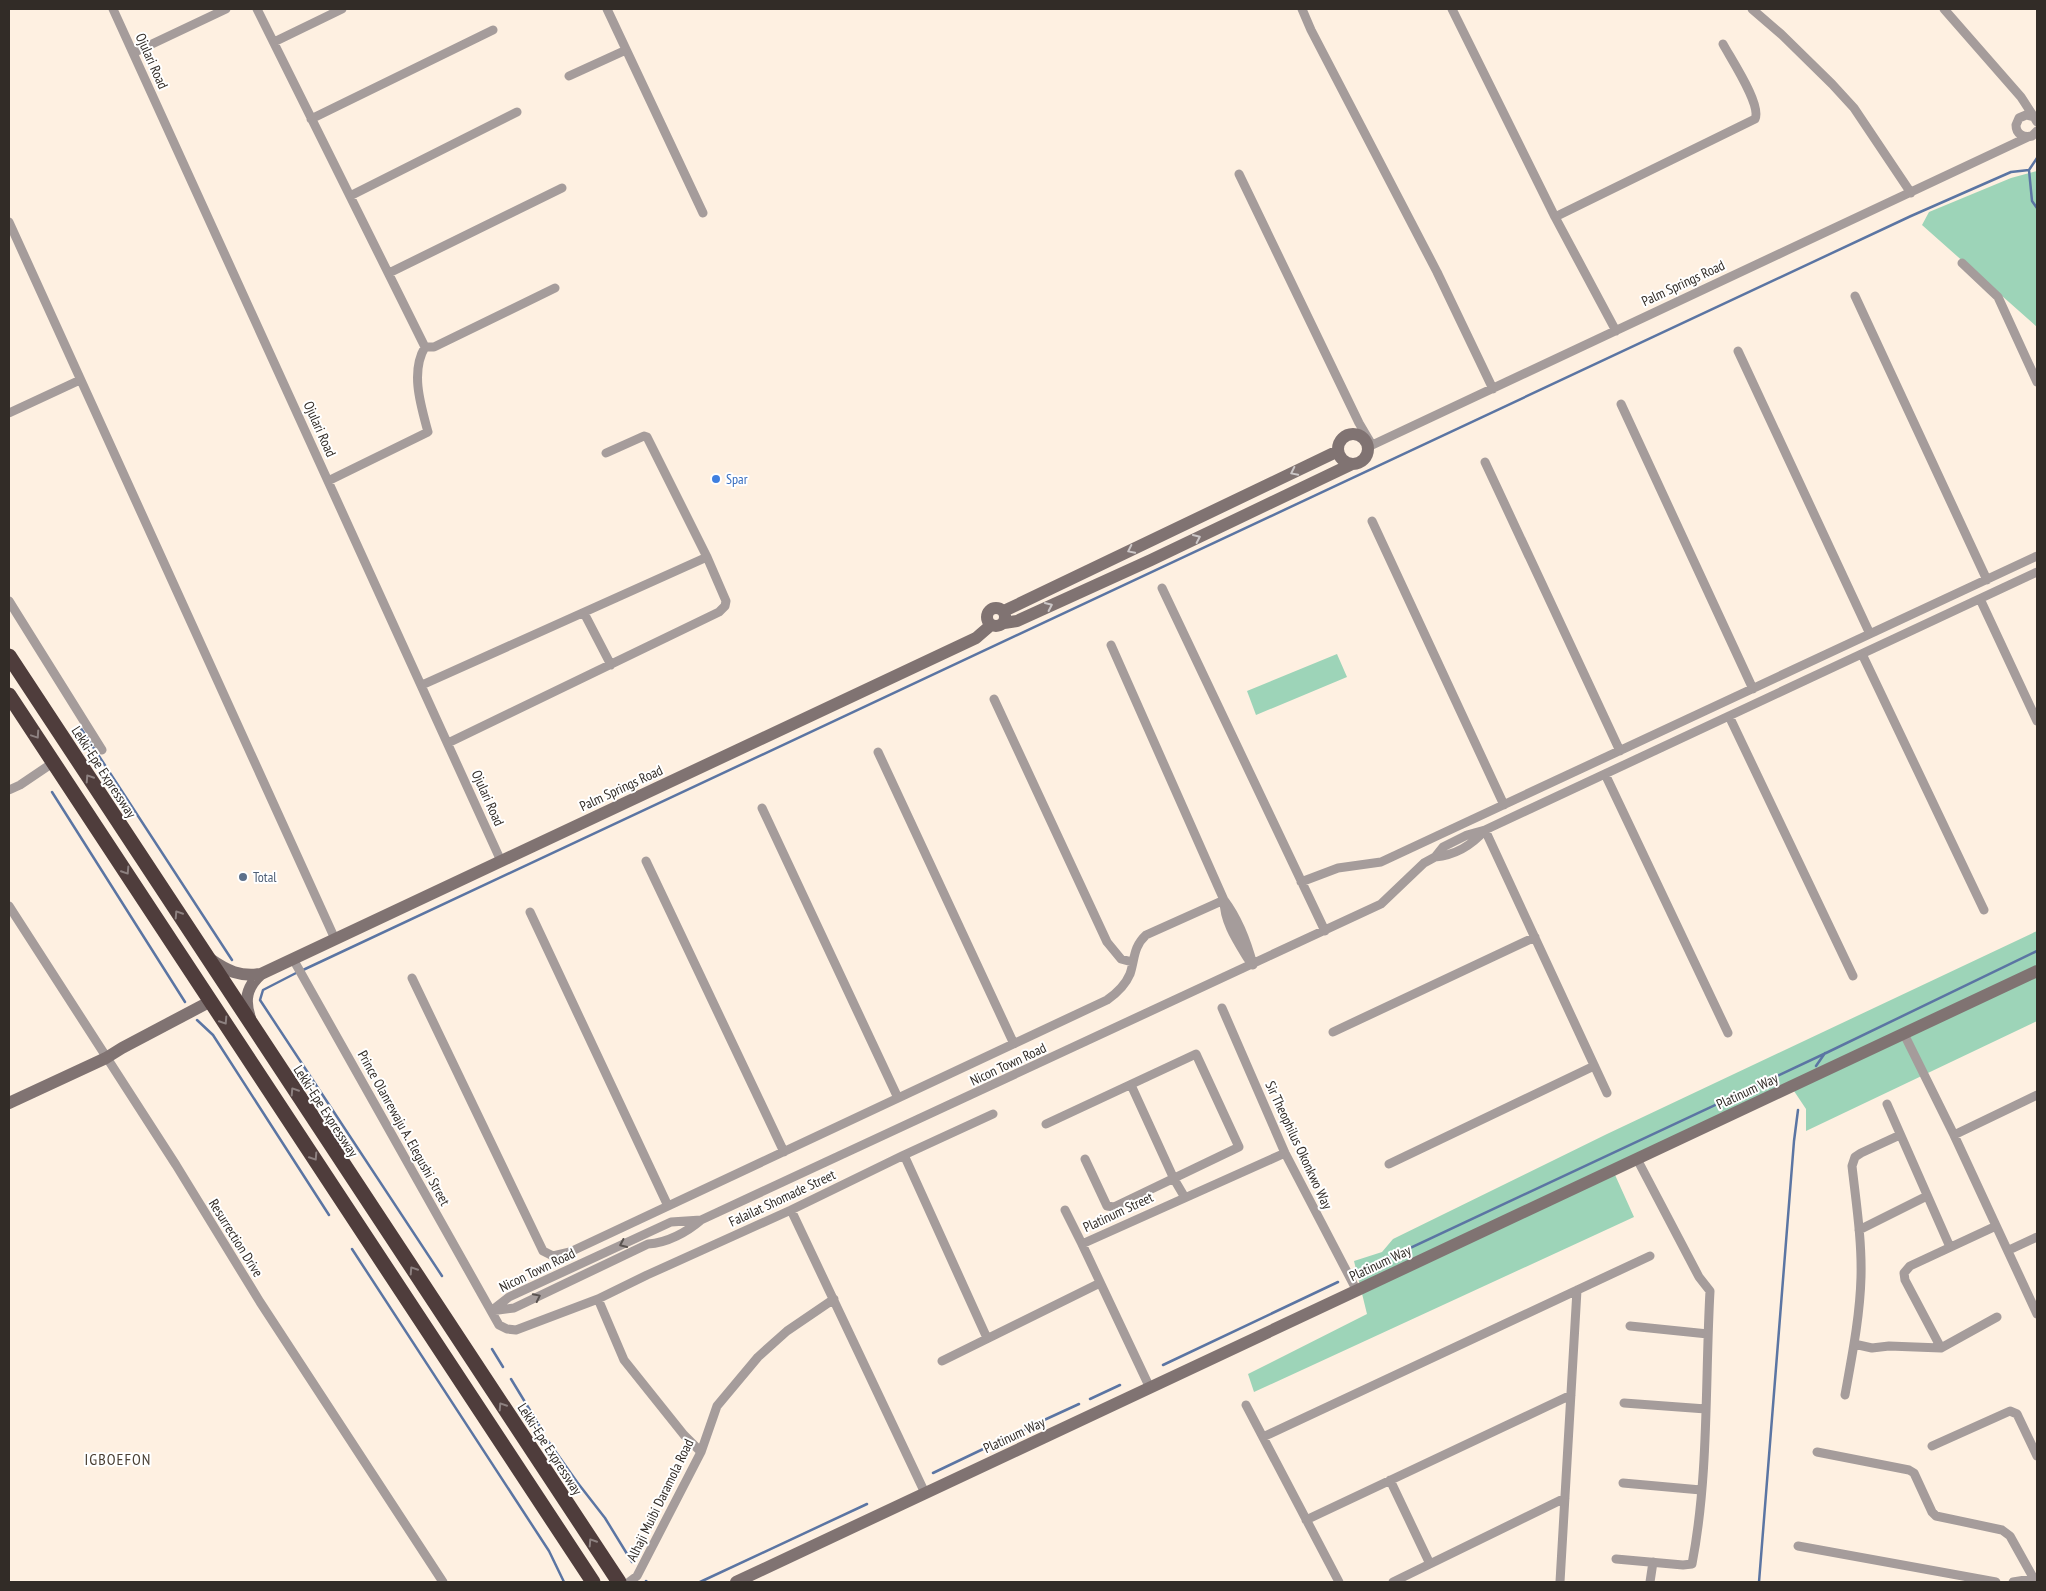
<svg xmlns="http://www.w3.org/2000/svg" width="2046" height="1591" viewBox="0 0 2046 1591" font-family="'PT Sans Narrow',sans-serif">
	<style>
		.green { fill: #9dd4b8 }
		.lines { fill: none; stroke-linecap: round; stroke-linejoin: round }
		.stream { stroke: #5b75a3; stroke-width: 2.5 }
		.street { stroke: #a59c9b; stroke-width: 9 }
		.secondary { stroke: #807372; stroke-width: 12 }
		.highway { stroke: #4f3d3c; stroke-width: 15 }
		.oneway { stroke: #ccc7c7 }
		.oneway2 { stroke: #8d8180 }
		.oneway3 { stroke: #5a5350 }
		.shop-dot { fill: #3f7fe0; stroke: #fff; stroke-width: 2 }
		.service-dot { fill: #5c6f8a; stroke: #fff; stroke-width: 2 }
		.labels { text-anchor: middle; stroke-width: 4; stroke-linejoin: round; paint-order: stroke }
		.street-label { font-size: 14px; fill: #322c27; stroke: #fff }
		.shop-label { font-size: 14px; fill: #366cbe; stroke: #fff; text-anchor: start }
		.service-label { font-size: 14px; fill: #4e5e75; stroke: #fff; text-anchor: start }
		.quarter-label { font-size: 16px; letter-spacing: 1px; fill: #4a3f33; stroke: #fff }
	</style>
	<rect width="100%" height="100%" fill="#fef0e1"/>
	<path class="green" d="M2037 171V327L1922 225 1929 212 2011 178Z
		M1337 654 1347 677 1256 715 1247 691Z
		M2037 931V1021L1806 1131V1109L1788 1082 1611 1166 1634 1217 1254 1392 1248 1374 1367 1314 1354 1261 1382 1252 1393 1239 1607 1134Z"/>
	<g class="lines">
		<path class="stream" d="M2029 170 2032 201 2037 208
			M80 727 232 960
			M52 792 185 1002
			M303 970 1911 216 2011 172 2029 170 2037 158
			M298 972 263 990 260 1000 442 1276
			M197 1020 213 1035 329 1215
			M1816 1066 1825 1053
			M352 1249 549 1551 564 1582
			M1357 1273 1826 1053 2037 951
			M492 1349 503 1367
			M1163 1365 1338 1282
			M511 1379 542 1430
			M1090 1399 1120 1385
			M1042 1421 1079 1404
			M1014 1435 1031 1427
			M548 1441 577 1482 605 1518 632 1562
			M933 1473 1002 1440
			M646 1581 647 1582
			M700 1582 867 1504
			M1759 1582 1794 1141 1798 1110"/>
		<path class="street" d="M113 9 501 861
			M257 9 425 347C410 372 421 406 428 432L328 481
			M607 9 703 213
			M1302 9 1311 30 1437 272 1493 389
			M1452 9 1555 217 1616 331
			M1752 9 1781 34 1832 84 1854 108 1911 193
			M1944 9 2021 97 2034 117
			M274 42 342 9
			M133 53 226 9
			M569 76 626 50
			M311 119 493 30
			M2037 122 2034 117 2026 115 2019 118 2016 125C2016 134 2023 138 2032 136L2037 131
			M1239 174 1359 423 1372 445
			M350 196 517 112
			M1555 217 1755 119C1762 105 1731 59 1723 44
			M9 222 335 939
			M1962 263 1998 297 2037 382
			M389 273 562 188
			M1855 296 1987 580
			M425 347H434L555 288
			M1738 351 1870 634
			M1621 404 1753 689
			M9 413 80 380
			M1368 447 2028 137
			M1485 462 1620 751
			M1372 521 1504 805
			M1162 588 1325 931
			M1980 599 2037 721
			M9 601 102 750
			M584 613 611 665
			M1111 645 1224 900C1239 920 1247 942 1253 965
			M1862 654 1984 910
			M422 685 707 557 647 437 644 436 606 453
			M994 699 1107 942 1121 959 1132 962
			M1729 716 1853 976
			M448 743 719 612 725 606 726 601 707 557
			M878 752 1014 1044
			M1605 774 1728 1033
			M9 790 20 785 54 762
			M762 808 898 1098
			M1485 830 1607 1093
			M1435 857C1456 855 1471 846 1485 830
			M646 861 784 1152
			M1301 882 1338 868 1381 862 2037 556
			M1224 900C1224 922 1237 941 1248 959
			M9 906 176 1165 260 1302 443 1582
			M530 912 668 1206
			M293 959 499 1325 507 1329 516 1330 598 1299 647 1275 791 1210 904 1155 987 1338
			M412 978 543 1251 553 1256 570 1252 1107 1000C1117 993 1125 986 1130 974 1135 959 1133 947 1146 935L1224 900
			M1222 1008 1285 1153 1357 1291
			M1333 1032 1535 937
			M1904 1034 1954 1135 2037 1314
			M1131 1085 1174 1179 1184 1196
			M1887 1104 1950 1247
			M1046 1124 1196 1054 1239 1147 1114 1207 1107 1206 1085 1159
			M1954 1135 2037 1095
			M904 1155 993 1114
			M1389 1164 1594 1066
			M791 1210 925 1493
			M1065 1210 1082 1244
			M1859 1230 1927 1196
			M2009 1250 2037 1237
			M598 1299 624 1360 684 1435 701 1452
			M491 1311 514 1308 648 1244C667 1243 687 1232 701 1220L1381 904 1424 863 1435 857 1443 847 1467 835 1485 830 2037 572
			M491 1311 509 1297 671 1222 701 1220
			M1630 1326 1708 1334
			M1854 1344 1872 1348 1889 1346 1941 1348 1997 1317
			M1941 1348 1905 1280 1904 1273 1910 1266 1996 1226
			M942 1361 1100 1283
			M1150 1388 1082 1244 1285 1153
			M1845 1395C1852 1356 1860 1316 1861 1277 1862 1240 1856 1202 1852 1166L1855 1157 1861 1153 1900 1135
			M1624 1403 1706 1409
			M1246 1405 1339 1582
			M1263 1437 1650 1256
			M1932 1446 2010 1411 2017 1414 2037 1456
			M1817 1452 1909 1470 1914 1473 1932 1512 1936 1516 2002 1530 2010 1536 2034 1579
			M1390 1480 1430 1564
			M1623 1483 1701 1490
			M1306 1520 1571 1395
			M1798 1546 1996 1582
			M1616 1559 1683 1565 1692 1564C1709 1476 1705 1380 1710 1291L1699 1277 1637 1159
			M629 1582 637 1576 701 1452 717 1406 758 1357 787 1331 834 1299
			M1393 1582 1565 1498
			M1560 1582 1577 1290
			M1650 1582 1653 1562
			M2013 1582 2037 1578"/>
		<path class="secondary" d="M1338 449a15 15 0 1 1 30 0a15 15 0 1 1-30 0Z
			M987 617a9 9 0 1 1 18 0a9 9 0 1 1-18 0Z
			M1004 611 1338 451
			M1004 623 1017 621 1151 560 1352 464
			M210 959C227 971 240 977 261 974
			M250 1018C244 1001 246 987 261 974L976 638 991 625
			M9 1103 106 1058 122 1048 211 1001
			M736 1582 2037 971"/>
		<path class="highway" d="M9 656 619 1582
			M9 695 593 1582"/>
	</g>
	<defs><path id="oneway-chevron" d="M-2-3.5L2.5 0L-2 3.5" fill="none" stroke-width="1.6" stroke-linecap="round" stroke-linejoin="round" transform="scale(1.25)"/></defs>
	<g class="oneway">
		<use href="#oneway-chevron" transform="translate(1294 472) rotate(154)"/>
		<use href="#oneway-chevron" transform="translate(1197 538) rotate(-25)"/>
		<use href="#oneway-chevron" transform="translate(1131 550) rotate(154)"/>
		<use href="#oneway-chevron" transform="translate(1049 606) rotate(-25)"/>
	</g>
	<g class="oneway2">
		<use href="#oneway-chevron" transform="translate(36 735) rotate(56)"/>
		<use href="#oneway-chevron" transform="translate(89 778) rotate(-123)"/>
		<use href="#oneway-chevron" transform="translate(126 871) rotate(57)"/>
		<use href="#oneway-chevron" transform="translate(178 914) rotate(-123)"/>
		<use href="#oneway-chevron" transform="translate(224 1021) rotate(57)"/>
		<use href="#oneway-chevron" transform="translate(294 1091) rotate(-123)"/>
		<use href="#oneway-chevron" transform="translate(314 1157) rotate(57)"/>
		<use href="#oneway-chevron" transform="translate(413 1270) rotate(-123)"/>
		<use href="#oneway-chevron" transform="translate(502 1406) rotate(-123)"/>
		<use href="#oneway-chevron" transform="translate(592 1542) rotate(-123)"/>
	</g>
	<g class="oneway3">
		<use href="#oneway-chevron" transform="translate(623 1244) rotate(155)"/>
		<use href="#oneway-chevron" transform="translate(537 1297) rotate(-26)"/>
	</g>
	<circle class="shop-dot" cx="716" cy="479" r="5"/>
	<circle class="service-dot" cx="243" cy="877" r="5"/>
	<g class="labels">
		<g class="street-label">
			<text transform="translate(152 61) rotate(66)" y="5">Ojulari Road</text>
			<text transform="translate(1683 283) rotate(-25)" y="5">Palm Springs Road</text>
			<text transform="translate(320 429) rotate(66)" y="5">Ojulari Road</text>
			<text transform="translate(104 772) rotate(57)" y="5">Lekki-Epe Expressway</text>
			<text transform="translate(621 788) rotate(-25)" y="5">Palm Springs Road</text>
			<text transform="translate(488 798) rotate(66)" y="5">Ojulari Road</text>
			<text transform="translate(1008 1064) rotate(-25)" y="5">Nicon Town Road</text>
			<text transform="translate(1747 1091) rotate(-25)" y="5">Platinum Way</text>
			<text transform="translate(326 1111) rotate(57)" y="5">Lekki-Epe Expressway</text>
			<text transform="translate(404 1128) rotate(61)" y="5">Prince Olanrewaju A. Elegushi Street</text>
			<text transform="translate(1299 1145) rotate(65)" y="5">Sir Theophilus Okonkwo Way</text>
			<text transform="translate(782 1198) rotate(-25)" y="5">Falailat Shomade Street</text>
			<text transform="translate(1118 1212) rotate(-25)" y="5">Platinum Street</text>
			<text transform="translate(236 1238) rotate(58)" y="5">Resurrection Drive</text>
			<text transform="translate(1380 1263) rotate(-25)" y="5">Platinum Way</text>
			<text transform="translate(537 1270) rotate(-26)" y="5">Nicon Town Road</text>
			<text transform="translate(1014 1435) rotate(-25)" y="5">Platinum Way</text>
			<text transform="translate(550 1449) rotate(57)" y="5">Lekki-Epe Expressway</text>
			<text transform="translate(660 1500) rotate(-64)" y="5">Alhaji Muibi Daramola Road</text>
		</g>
		<g class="shop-label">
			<text x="726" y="484">Spar</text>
		</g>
		<g class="service-label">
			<text x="253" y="882">Total</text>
		</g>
		<g class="quarter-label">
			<text x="118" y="1465">IGBOEFON</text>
		</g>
	</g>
	<rect width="2046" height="1591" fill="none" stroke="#322c27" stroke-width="20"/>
</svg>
